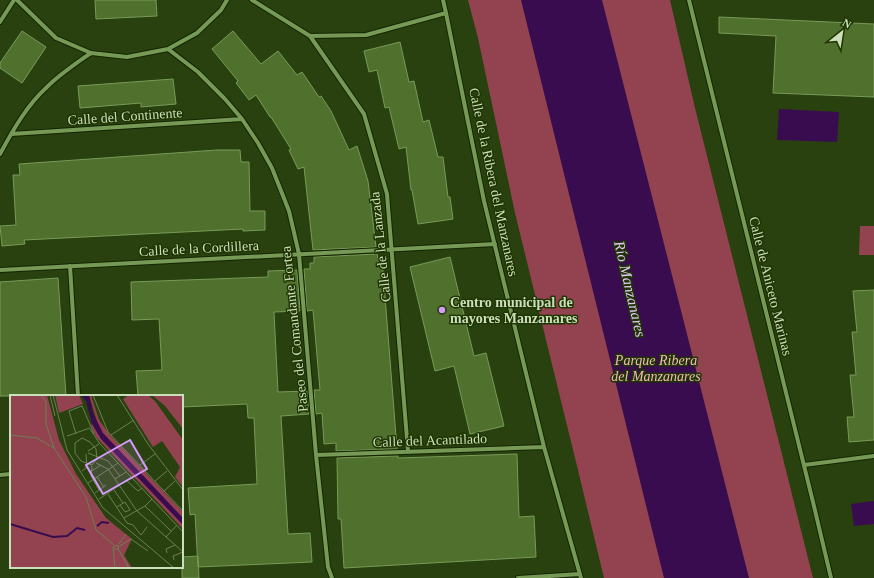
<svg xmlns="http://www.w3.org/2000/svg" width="874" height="578" viewBox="0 0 874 578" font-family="Georgia,serif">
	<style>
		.green { fill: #934250 }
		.water { fill: #390c4f }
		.building { fill: #50702e; stroke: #789b58 }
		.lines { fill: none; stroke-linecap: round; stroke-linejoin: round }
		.minor-casing { stroke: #152503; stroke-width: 6 }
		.minor { stroke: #769956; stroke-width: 4 }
		.poi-dot { fill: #d59cfb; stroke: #1f3602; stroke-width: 1.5 }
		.labels { text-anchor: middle; stroke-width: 3; stroke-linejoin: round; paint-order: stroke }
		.street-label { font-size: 14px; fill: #ccdfbc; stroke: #1f3602 }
		.poi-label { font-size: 14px; font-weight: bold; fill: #ccdfbc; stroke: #1f3602; text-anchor: start }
		.park-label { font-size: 14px; font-style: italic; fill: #f4b7be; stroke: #1f3602 }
		.water-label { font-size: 15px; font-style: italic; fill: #e1c5f5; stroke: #1f3602 }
		.inset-river { fill: none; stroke: #390c4f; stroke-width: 2 }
		.inset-road { fill: none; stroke: #6a8054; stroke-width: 1 }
		.view { fill: #d59cfb; fill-opacity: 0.15; stroke: #d59cfb; stroke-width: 2 }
		.inset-edge { fill: none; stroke: #ccdfbc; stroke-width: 2 }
	</style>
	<rect width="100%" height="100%" fill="#29410e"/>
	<path class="green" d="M468 0H670L695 108 813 578H604L577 466 560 397 515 213 478 38Z
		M860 226H874V255H859Z"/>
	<path class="water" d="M521 0H602L749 578H664Z
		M779 109 839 112 837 142 777 140Z
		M874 501V524L854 526 851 504Z"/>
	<path class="building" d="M95 0H156L157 16 96 19Z
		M719 17 874 24V97L773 93 776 36 719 33Z
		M22 31 46 47 22 83 0 68V63Z
		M233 31 261 64 278 51 297 75 302 72 319 97 321 96 331 111 349 150 357 146 368 181 376 247 313 250 304 167 298 169 289 150 291 149 271 117H270L256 95 249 100 236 83 238 81 212 49Z
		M400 42 409 82 414 81 423 122 429 120 438 157H443L448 197H450L453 219 418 224 412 190H411L406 147 399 149 389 107 385 108 377 70 369 72 364 51Z
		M173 79 176 104 141 107V103L80 108 78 86Z
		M217 150H240L241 162H249L250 211H265V230L243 231V229L24 240 25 244 2 246 0 226 16 225 13 175H20L19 164Z
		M377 254 378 258H382L397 449 336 451V443L324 444 322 413 316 414 314 390H320L313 310 307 311 304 269H310V263H314V257Z
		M450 257 474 356 486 353 504 426 470 434 454 366 435 371 410 267Z
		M297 270 300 311 274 312 278 392 307 391 309 414 281 416 288 534 310 533 312 562 198 567 195 514 190 515 188 488 257 484 254 418H248L247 404 182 407V396H138L136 371 162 370 159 319 132 320 131 282 268 277V271Z
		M58 278 66 396H0V282Z
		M874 290V440L849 442 847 417H854L850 375H856L852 332H857L853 291Z
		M517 454 519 517 534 516 536 557 344 568 341 519H338L337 458 398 456V458Z
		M198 556 199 578H182V557Z"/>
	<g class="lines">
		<defs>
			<path id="minor" d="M17 0 56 38 91 53 127 57 168 49 197 33 221 10 227 0
				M252 0 310 36 364 114 387 194 408 451
				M443 0 446 13 484 201 544 447 581 578
				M689 0 813 502 831 578
				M0 22 14 0
				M310 36 366 35 446 13
				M168 49 198 72 225 99 242 119 258 143 272 168 289 211 299 254 316 455 328 567 332 578
				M11 134 242 119
				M0 154C13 130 27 105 47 87 60 74 75 64 91 53
				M70 266 78 396
				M0 270 495 244
				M316 455 544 447
				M804 465 874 456
				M0 475 11 474
				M518 578 580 574"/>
		</defs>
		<use href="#minor" class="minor-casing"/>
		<use href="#minor" class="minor"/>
	</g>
	<circle class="poi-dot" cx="442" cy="310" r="4"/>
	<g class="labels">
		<g class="street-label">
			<text transform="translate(125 116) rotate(-4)" y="5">Calle del Continente</text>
			<text transform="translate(494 182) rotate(78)" y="5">Calle de la Ribera del Manzanares</text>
			<text transform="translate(380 247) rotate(-96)" y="5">Calle de la Lanzada</text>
			<text transform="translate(199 248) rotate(-3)" y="5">Calle de la Cordillera</text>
			<text transform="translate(771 286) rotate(76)" y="5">Calle de Aniceto Marinas</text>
			<text transform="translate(294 329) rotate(-96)" y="5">Paseo del Comandante Fortea</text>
			<text transform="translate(430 440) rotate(-2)" y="5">Calle del Acantilado</text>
		</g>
		<g class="poi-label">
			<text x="450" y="307">Centro municipal de<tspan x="450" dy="16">mayores Manzanares</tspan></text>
		</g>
		<g class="park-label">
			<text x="656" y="365">Parque Ribera<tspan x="656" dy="16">del Manzanares</tspan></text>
		</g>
		<g class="water-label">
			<text transform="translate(630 289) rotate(77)" y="5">Río Manzanares</text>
		</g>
	</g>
	<g transform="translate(10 395)">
		<rect width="173" height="173" fill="#29410e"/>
		<path d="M0 0H37L49 45 66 79 96 123 122 144 114 160 122 173H0ZM45 0H69L73 9 49 18ZM79 0H81L89 25 100 40 173 117V134L86 42 81 30 87 26ZM119 0H138L145 6 173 45V92L165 82 170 72 152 46 143 52 113 4ZM142 0H173V34L155 11Z" fill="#934250"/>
		<path d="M71 0H79L83 18 93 38 173 123V130L91 44 82 29 76 6Z" fill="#390c4f"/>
		<path class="inset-river" d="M0 129 43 142 57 141 67 133 75 135M87 131 92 127 99 128"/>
		<path class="inset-road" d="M31 0 36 7V29L44 53 76 102 86 135 104 150M40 0 45 21M43 0 57 55 93 113 164 173M83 0 98 37 173 116M107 0 138 49 173 95M80 34 90 49 173 137M66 39 59 16 72 11 84 39M0 40 27 43 44 53M101 40 124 25M57 41 80 33M72 43 80 47 86 54 87 64 82 70 71 66 65 58V48ZM78 56 89 49M78 58 98 66 110 81M86 68 98 74 127 116 173 157M130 70 145 59M82 71 81 81 89 95M72 76 77 72 76 59M80 77 91 70M87 82 94 92M105 84 116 77M117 86 128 96 132 93M145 86 157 76M78 88 108 68M104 95 113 108M154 96 165 86M85 98 96 90M98 99 117 128 123 130 131 140 137 132M89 104 122 82M135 111 161 136M107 112 110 110 115 107 120 115 115 117 110 110M114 123 135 111 142 104M156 142 167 130M109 149 116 139M108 152 121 144 138 156M104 154H108V150L103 152 105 173M108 154 119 173M157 158 156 154 165 150M164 165 163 161 173 157"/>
		<path class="view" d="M120 45 137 74 93 99 76 70Z"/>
		<rect width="173" height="173" class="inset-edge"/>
	</g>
	<g transform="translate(842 32) rotate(30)" stroke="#1f3602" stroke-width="3" paint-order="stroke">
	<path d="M0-3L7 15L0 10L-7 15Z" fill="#ccdfbc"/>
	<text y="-6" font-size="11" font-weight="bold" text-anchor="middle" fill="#ccdfbc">N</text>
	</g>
</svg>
